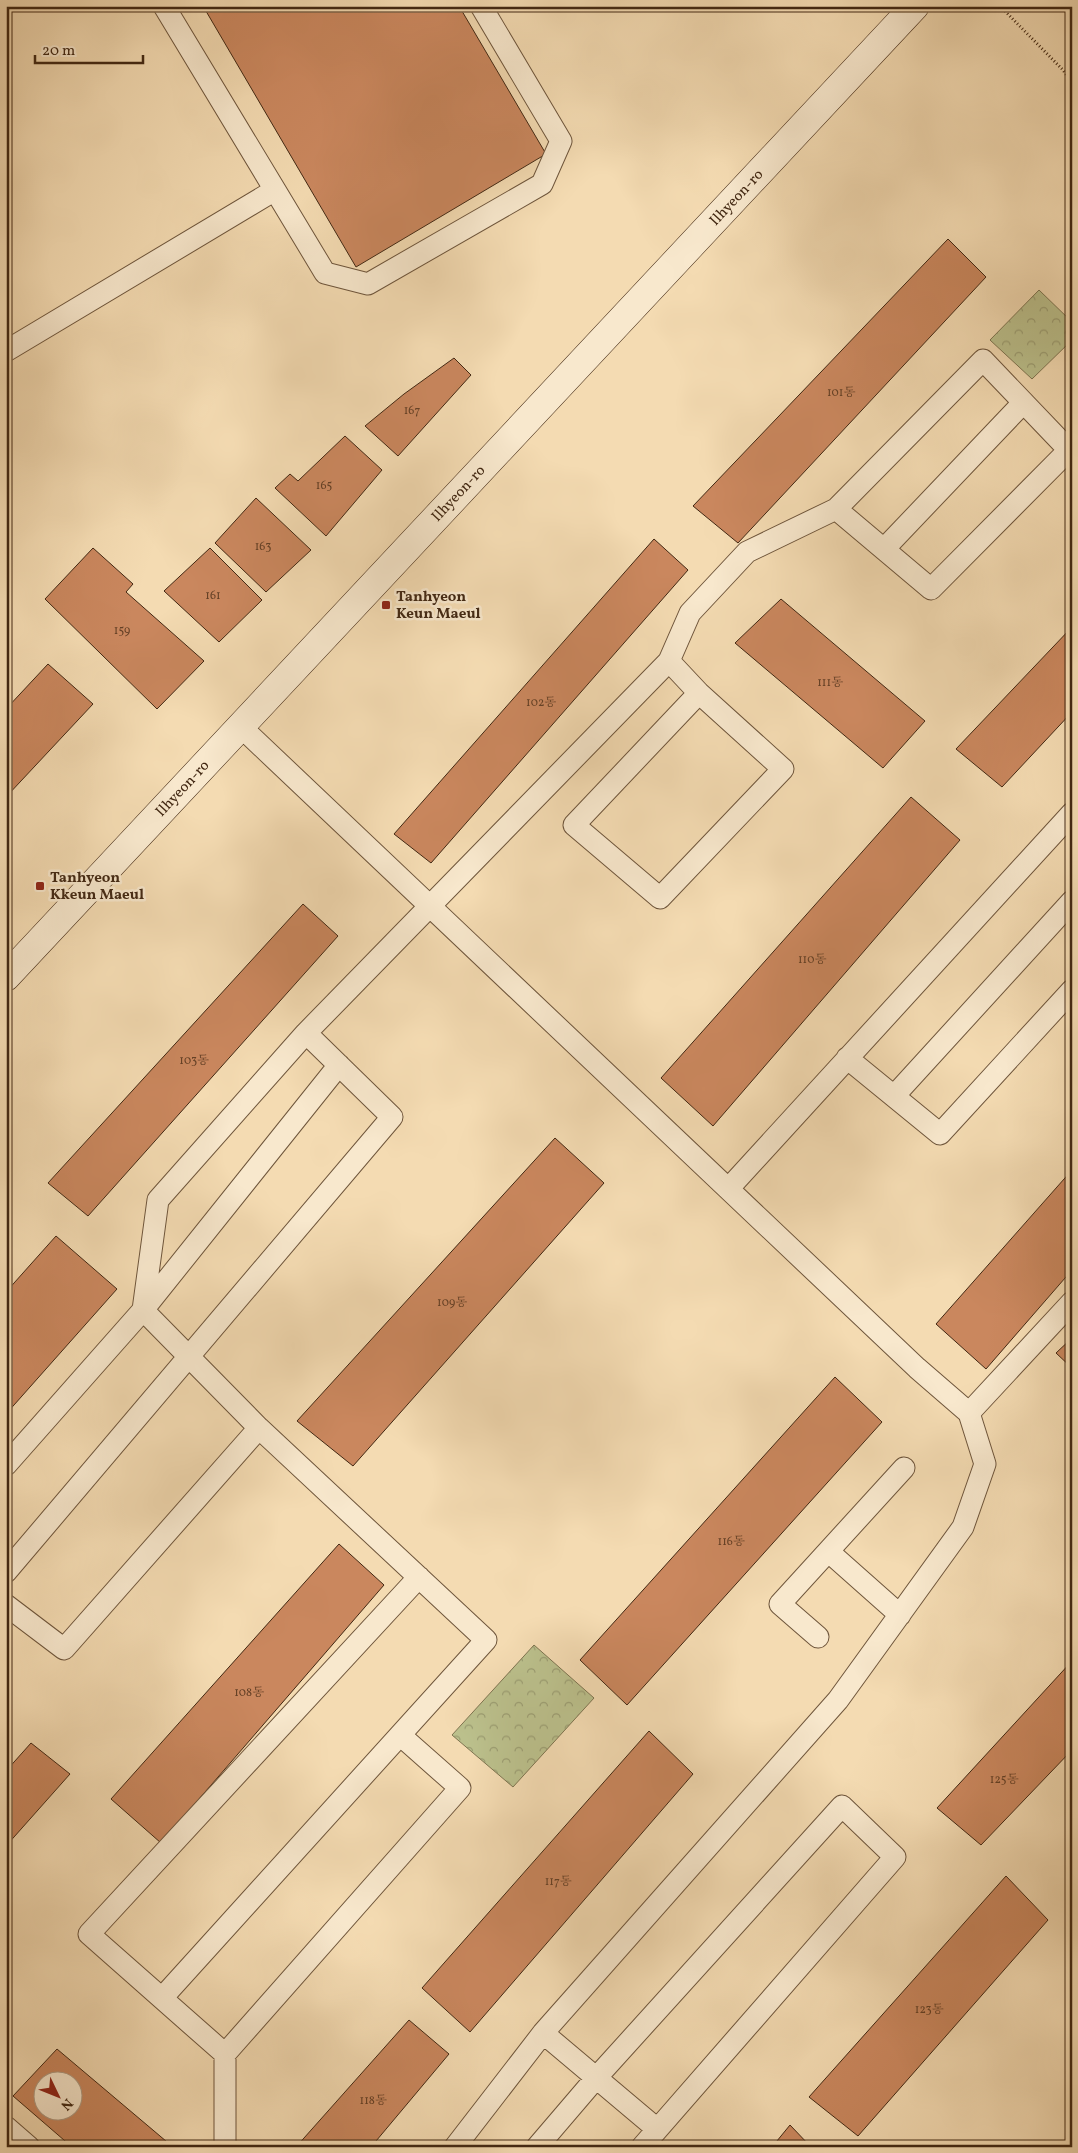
<svg xmlns="http://www.w3.org/2000/svg" width="1078" height="2153" viewBox="0 0 1078 2153" font-family="Vollkorn,'Noto Serif KR',serif">
	<style>
		.park { fill: url(#park-crowns); stroke: #7e7450 }
		.building { fill: #ca875e; stroke: #422813; fill-rule: evenodd }
		.lines { fill: none; stroke-linecap: round; stroke-linejoin: round }
		.service-casing { stroke: #6e553b; stroke-width: 23 }
		.secondary-casing { stroke: #422813; stroke-width: 29 }
		.path { stroke: #422813; stroke-width: 3; stroke-dasharray: 1 2.5; stroke-linecap: butt }
		.service { stroke: #f8e8cd; stroke-width: 21 }
		.secondary { stroke: #f8e8cd; stroke-width: 28 }
		.poi-dot { fill: #8f2418; stroke: #f8e8cd; stroke-width: 2 }
		.labels { text-anchor: middle; stroke-width: 5; stroke-linejoin: round; paint-order: stroke }
		.number-label { font-size: 12px; fill: #644026 }
		.street-label { font-size: 15px; fill: #422813; stroke: #f8e8cd }
		.poi-label { font-size: 15px; font-weight: bold; fill: #422813; stroke: #f8e8cd; text-anchor: start }
	</style>
	<defs>
		<pattern id="park-crowns" width="20" height="18" patternUnits="userSpaceOnUse" patternTransform="scale(1.25)"><rect width="20" height="18" fill="#bbc08c"/><path d="M2 6a3 3 0 1 1 6 0M12 15a3 3 0 1 1 6 0" fill="none" stroke="#9a9c71"/></pattern>
	</defs>
	<rect width="100%" height="100%" fill="#f4dbb2"/>
	<filter id="stains"><feTurbulence type="fractalNoise" baseFrequency=".004" numOctaves="4"/><feColorMatrix values="0 0 0 0 .2 0 0 0 0 .09 0 0 0 0 .02 0 0 0 .5 -.17"/></filter>
	<radialGradient id="worn" r=".72"><stop offset=".6" stop-color="#630" stop-opacity="0"/><stop offset="1" stop-color="#630" stop-opacity=".3"/></radialGradient>
	<path class="park" d="M1039 290 1072 322V340L1032 379 990 340Z
		M534 1645 594 1698 513 1787 452 1735Z"/>
	<path class="building" d="M203 6H459L546 154 356 267Z
		M948 239 986 277 738 543 693 506Z
		M454 358 471 375 398 456 365 426 404 394Z
		M345 436 382 470 326 536 275 488 290 474 298 481Z
		M256 498 311 550 266 592 215 543Z
		M654 539 688 570 431 863 394 834Z
		M93 548 133 584 126 592 204 661 157 709 45 599Z
		M210 548 262 600 219 642 164 591Z
		M781 599 925 721 883 768 735 643Z
		M1072 627V712L1002 787 956 749Z
		M48 664 93 704 6 797V709Z
		M911 797 960 840 713 1126 661 1078Z
		M303 904 338 936 88 1216 48 1183Z
		M555 1138 604 1183 353 1466 297 1421Z
		M1072 1170V1270L986 1369 936 1324Z
		M56 1236 117 1289 6 1414V1292Z
		M1072 1338V1368L1056 1353Z
		M835 1377 882 1422 627 1705 580 1660Z
		M339 1544 384 1585 161 1843 111 1799Z
		M1072 1661V1750L981 1845 937 1808Z
		M649 1731 693 1774 470 2032 422 1988Z
		M31 1743 70 1774 6 1846V1771Z
		M1006 1876 1048 1920 858 2136 809 2097Z
		M409 2020 449 2054 371 2147H296Z
		M57 2049 173 2147H72L13 2096ZM42 2080H72V2110H42Z
		M790 2125 811 2147H772Z"/>
	<g class="lines">
		<defs>
			<path id="service" d="M275 190 325 273 368 284 542 184 561 141 481 6
				M6 351 275 190 164 6
				M884 549 1023 403
				M669 661 699 693 783 769 660 898 574 825 699 693
				M240 726 917 1368 969 1413 985 1464 963 1527 838 1700 543 2033 455 2147
				M847 1058 940 1134 1072 990
				M894 1096 1072 901
				M729 1188 1072 813
				M969 1413 1072 1302
				M6 1465 143 1310 339 1065
				M829 1552 900 1615
				M6 1572 392 1117 306 1033
				M6 1605 64 1649 259 1428
				M818 1637 780 1604 904 1468
				M162 1998 486 1640 259 1428 143 1310 158 1200 306 1033 669 661 690 613 747 552 836 509 983 360 1069 450 931 589 836 509
				M543 2033 657 2129
				M225 2054 89 1934 419 1577
				M6 2127 29 2147
				M225 2147V2054L460 1788 400 1735
				M537 2147 596 2078 842 1806 895 1857 642 2147"/>
			<path id="secondary" d="M6 977 915 6"/>
		</defs>
		<use href="#service" class="service-casing"/>
		<use href="#secondary" class="secondary-casing"/>
		<path class="path" d="M1000 6 1063 70 1072 83"/>
		<use href="#service" class="service"/>
		<use href="#secondary" class="secondary"/>
	</g>
	<g class="poi-dot">
		<rect x="381" y="600" width="10" height="10" rx="2.5"/>
		<rect x="35" y="881" width="10" height="10" rx="2.5"/>
	</g>
	<g class="labels">
		<g class="number-label">
			<text x="841" y="396">101동</text>
			<text x="412" y="414">167</text>
			<text x="324" y="489">165</text>
			<text x="263" y="550">163</text>
			<text x="213" y="599">161</text>
			<text x="122" y="634">159</text>
			<text x="830" y="686">111동</text>
			<text x="541" y="706">102동</text>
			<text x="812" y="963">110동</text>
			<text x="194" y="1064">103동</text>
			<text x="452" y="1306">109동</text>
			<text x="731" y="1545">116동</text>
			<text x="249" y="1696">108동</text>
			<text x="1004" y="1783">125동</text>
			<text x="558" y="1885">117동</text>
			<text x="929" y="2013">123동</text>
			<text x="373" y="2104">118동</text>
		</g>
		<g class="street-label">
			<text transform="translate(736 197) rotate(-47)" y="5">Ilhyeon-ro</text>
			<text transform="translate(458 493) rotate(-47)" y="5">Ilhyeon-ro</text>
			<text transform="translate(182 788) rotate(-47)" y="5">Ilhyeon-ro</text>
		</g>
		<g class="poi-label">
			<text x="396" y="601">Tanhyeon<tspan x="396" dy="17">Keun Maeul</tspan></text>
			<text x="50" y="882">Tanhyeon<tspan x="50" dy="17">Kkeun Maeul</tspan></text>
		</g>
	</g>
	<rect width="1078" height="2153" fill="none" stroke="#f4dbb2" stroke-width="25"/>
	<rect x="8" y="8" width="1063" height="2138" fill="none" stroke="#422813" stroke-width="2.5"/>
	<rect x="12" y="12" width="1053" height="2128" fill="none" stroke="#422813"/>
	<g transform="translate(58 2096) rotate(133)"><circle r="24" fill="#f8e8cd" stroke="#af9b83"/>
	<path d="M0-4L9 19L0 12L-9 19Z" fill="#8f2418"/>
	<text y="-8" font-size="14" font-weight="bold" text-anchor="middle" fill="#422813">N</text>
	</g>
	<path d="M35 55v8h108v-8" fill="none" stroke="#422813" stroke-width="2.5"/>
	<text x="42" y="55" font-size="15" fill="#422813" stroke="#f8e8cd" stroke-width="4" paint-order="stroke">20 m</text>
	<rect width="100%" height="100%" filter="url(#stains)"/>
	<rect width="100%" height="100%" fill="url(#worn)"/>
</svg>
